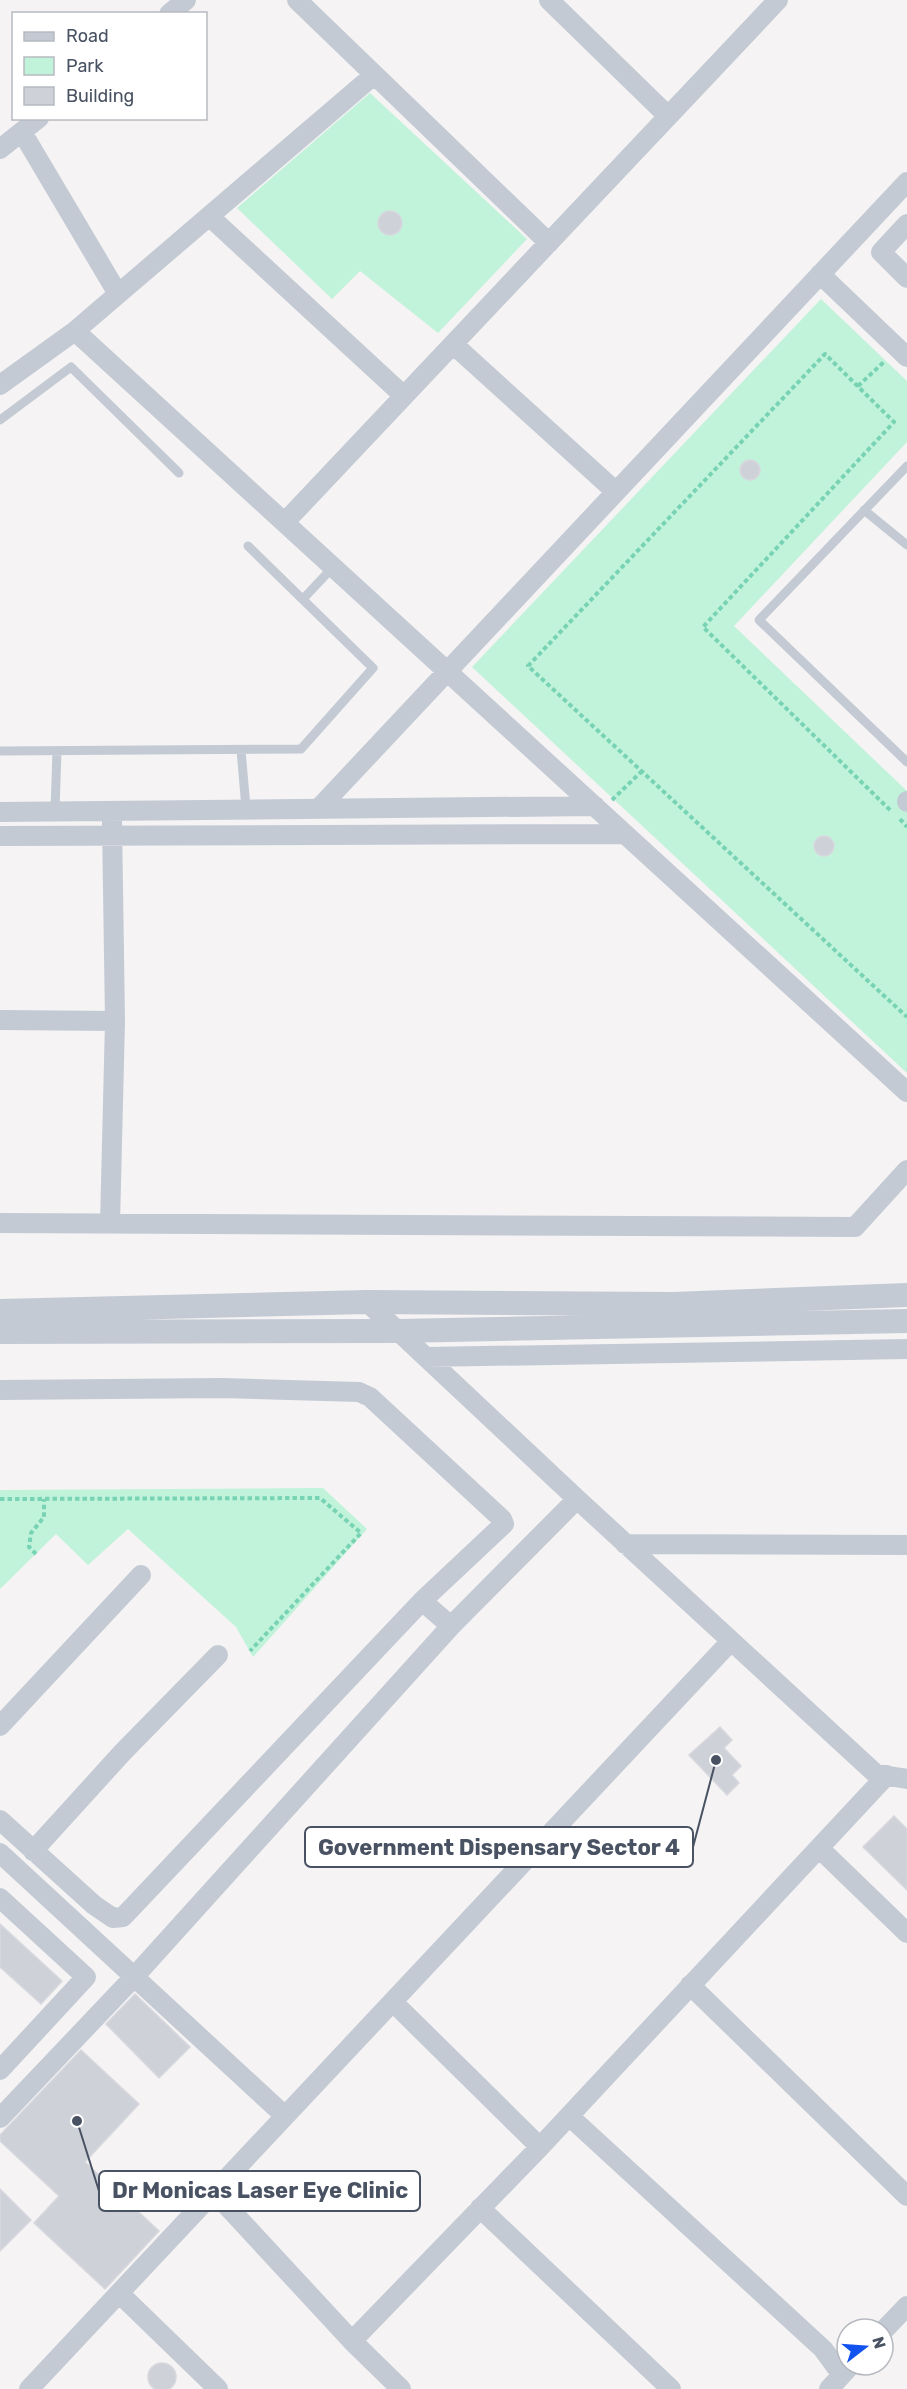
<svg xmlns="http://www.w3.org/2000/svg" width="907" height="2389" viewBox="0 0 907 2389" font-family="Rubik,sans-serif">
	<style>
		.green { fill: #c1f3db }
		.building { fill: #cfd1d8; stroke: #d7d8de; stroke-width: 1.5 }
		.lines { fill: none; stroke-linecap: round; stroke-linejoin: round }
		.path { stroke: #77d3b3; stroke-width: 4; stroke-dasharray: 4.5 3; stroke-linecap: butt }
		.service { stroke: #c3cad4; stroke-width: 9 }
		.minor { stroke: #c3cad4; stroke-width: 20 }
		.tertiary { stroke: #c3cad4; stroke-width: 24 }
		.leader { fill: none; stroke: #495262; stroke-width: 2 }
		.callout-dot { fill: #495262; stroke: #fff; stroke-width: 2 }
		.callout { fill: #fff; stroke: #495262; stroke-width: 2 }
		.callout-label { font-size: 22px; text-anchor: middle; font-weight: bold; fill: #495262 }
	</style>
	<rect width="100%" height="100%" fill="#f5f3f3"/>
	<path class="green" d="M370 93 527 239 438 333 360 271 332 299 237 208Z
		M821 299 907 381V442L734 626 907 791V1073L472 667Z
		M323 1488 367 1529 253 1657 236 1627 128 1529 88 1565 56 1534 0 1589V1490Z"/>
	<path class="building" d="M378 223a12 12 0 1 1 24 0a12 12 0 1 1-24 0Z
		M740 470a10 10 0 1 1 20 0a10 10 0 1 1-20 0Z
		M814 846a10 10 0 1 1 20 0a10 10 0 1 1-20 0Z
		M720 1727 732 1740 724 1748 741 1766 732 1775 739 1783 727 1795 689 1755Z
		M894 1816 907 1829V1890L863 1847Z
		M0 1924 62 1981 41 2004 0 1967Z
		M135 1994 190 2047 159 2078 106 2024Z
		M81 2050 139 2104 85 2162 159 2231 105 2289 34 2223 59 2196 0 2141V2135Z
		M0 2189 31 2220 0 2251Z
		M148 2377a14 14 0 1 1 28 0a14 14 0 1 1-28 0Z"/>
	<g class="lines">
		<path class="path" d="M858 386 885 361
			M612 800 642 771
			M890 810 703 627 894 422 825 354 528 666 907 1017
			M900 819 907 827
			M0 1499 320 1498 361 1533 250 1651
			M36 1554 29 1547 31 1533 44 1517V1499"/>
		<path class="service" d="M0 420 71 367 179 473
			M907 466 759 620 907 762
			M864 510 907 545
			M303 599 334 566
			M241 750 246 808
			M0 751 301 749 373 668 248 546
			M55 811 57 751"/>
		<path class="minor" d="M297 0 549 243
			M549 0 668 116
			M169 14 186 0
			M22 132 118 294
			M0 149 39 118
			M209 216 404 396
			M907 224 881 252 907 278
			M820 274 907 357
			M75 331 907 1092
			M453 344 615 491
			M0 385 75 331 374 75
			M285 522 778 0
			M907 801V802
			M320 807 907 182
			M0 812 595 806
			M0 836 624 834
			M0 1020 115 1021
			M0 1223 855 1227 907 1170
			M110 1224 115 1021 112 822
			M367 1302 577 1499 876 1774 907 1779
			M426 1357 907 1349
			M0 1390 222 1388 359 1392 370 1397 502 1519 504 1524 422 1601 123 1917 113 1918 94 1905 0 1820
			M625 1544 907 1545
			M422 1601 451 1626
			M0 1726 141 1575
			M819 1848 907 1933
			M33 1851 122 1753 218 1655
			M0 1853 285 2116
			M0 1898 86 1977 0 2070
			M690 1985 907 2196
			M394 2003 540 2147
			M569 2116 823 2349 842 2375
			M0 2118 134 1977 451 1626 577 1499
			M214 2192 352 2341 401 2389
			M480 2208 671 2389
			M119 2293 218 2389
			M883 2331 907 2306
			M352 2341 540 2147 887 1775
			M29 2389 731 1641
			M829 2389 851 2365"/>
		<path class="tertiary" d="M0 1311 367 1302 673 1304 907 1295
			M0 1332 398 1331 907 1321"/>
	</g>
	<path class="leader" d="M716 1760L693 1847M77 2121L99 2191"/>
	<g class="callout-dot">
		<circle cx="716" cy="1760" r="6"/>
		<circle cx="77" cy="2121" r="6"/>
	</g>
	<g class="callout">
		<rect x="305" y="1827" width="388" height="40" rx="6"/>
		<rect x="99" y="2171" width="321" height="40" rx="6"/>
	</g>
	<g class="callout-label">
		<text x="499" y="1855">Government Dispensary Sector 4</text>
		<text x="260" y="2198">Dr Monicas Laser Eye Clinic</text>
	</g>
	<rect x="12" y="12" width="195" height="108" fill="#ffffff" stroke="#b6bac0" stroke-width="1.5"/>
	<rect x="24" y="32" width="30" height="9" fill="#c3cad4" stroke="#b6bac0" stroke-width="1.5"/>
	<text x="66" y="42" font-size="18" fill="#495262">Road</text>
	<rect x="24" y="57" width="30" height="18" fill="#c1f3db" stroke="#b6bac0" stroke-width="1.5"/>
	<text x="66" y="72" font-size="18" fill="#495262">Park</text>
	<rect x="24" y="87" width="30" height="18" fill="#cfd1d8" stroke="#b6bac0" stroke-width="1.5"/>
	<text x="66" y="102" font-size="18" fill="#495262">Building</text>
	<g transform="translate(865 2347) rotate(73)"><circle r="28" fill="#ffffff" stroke="#b6bac0" stroke-width="1.5"/>
	<path d="M0-4.5L10 22L0 15L-10 22Z" fill="#1253f0"/>
	<text y="-9" font-size="16" font-weight="bold" text-anchor="middle" fill="#495262">N</text>
	</g>
</svg>
